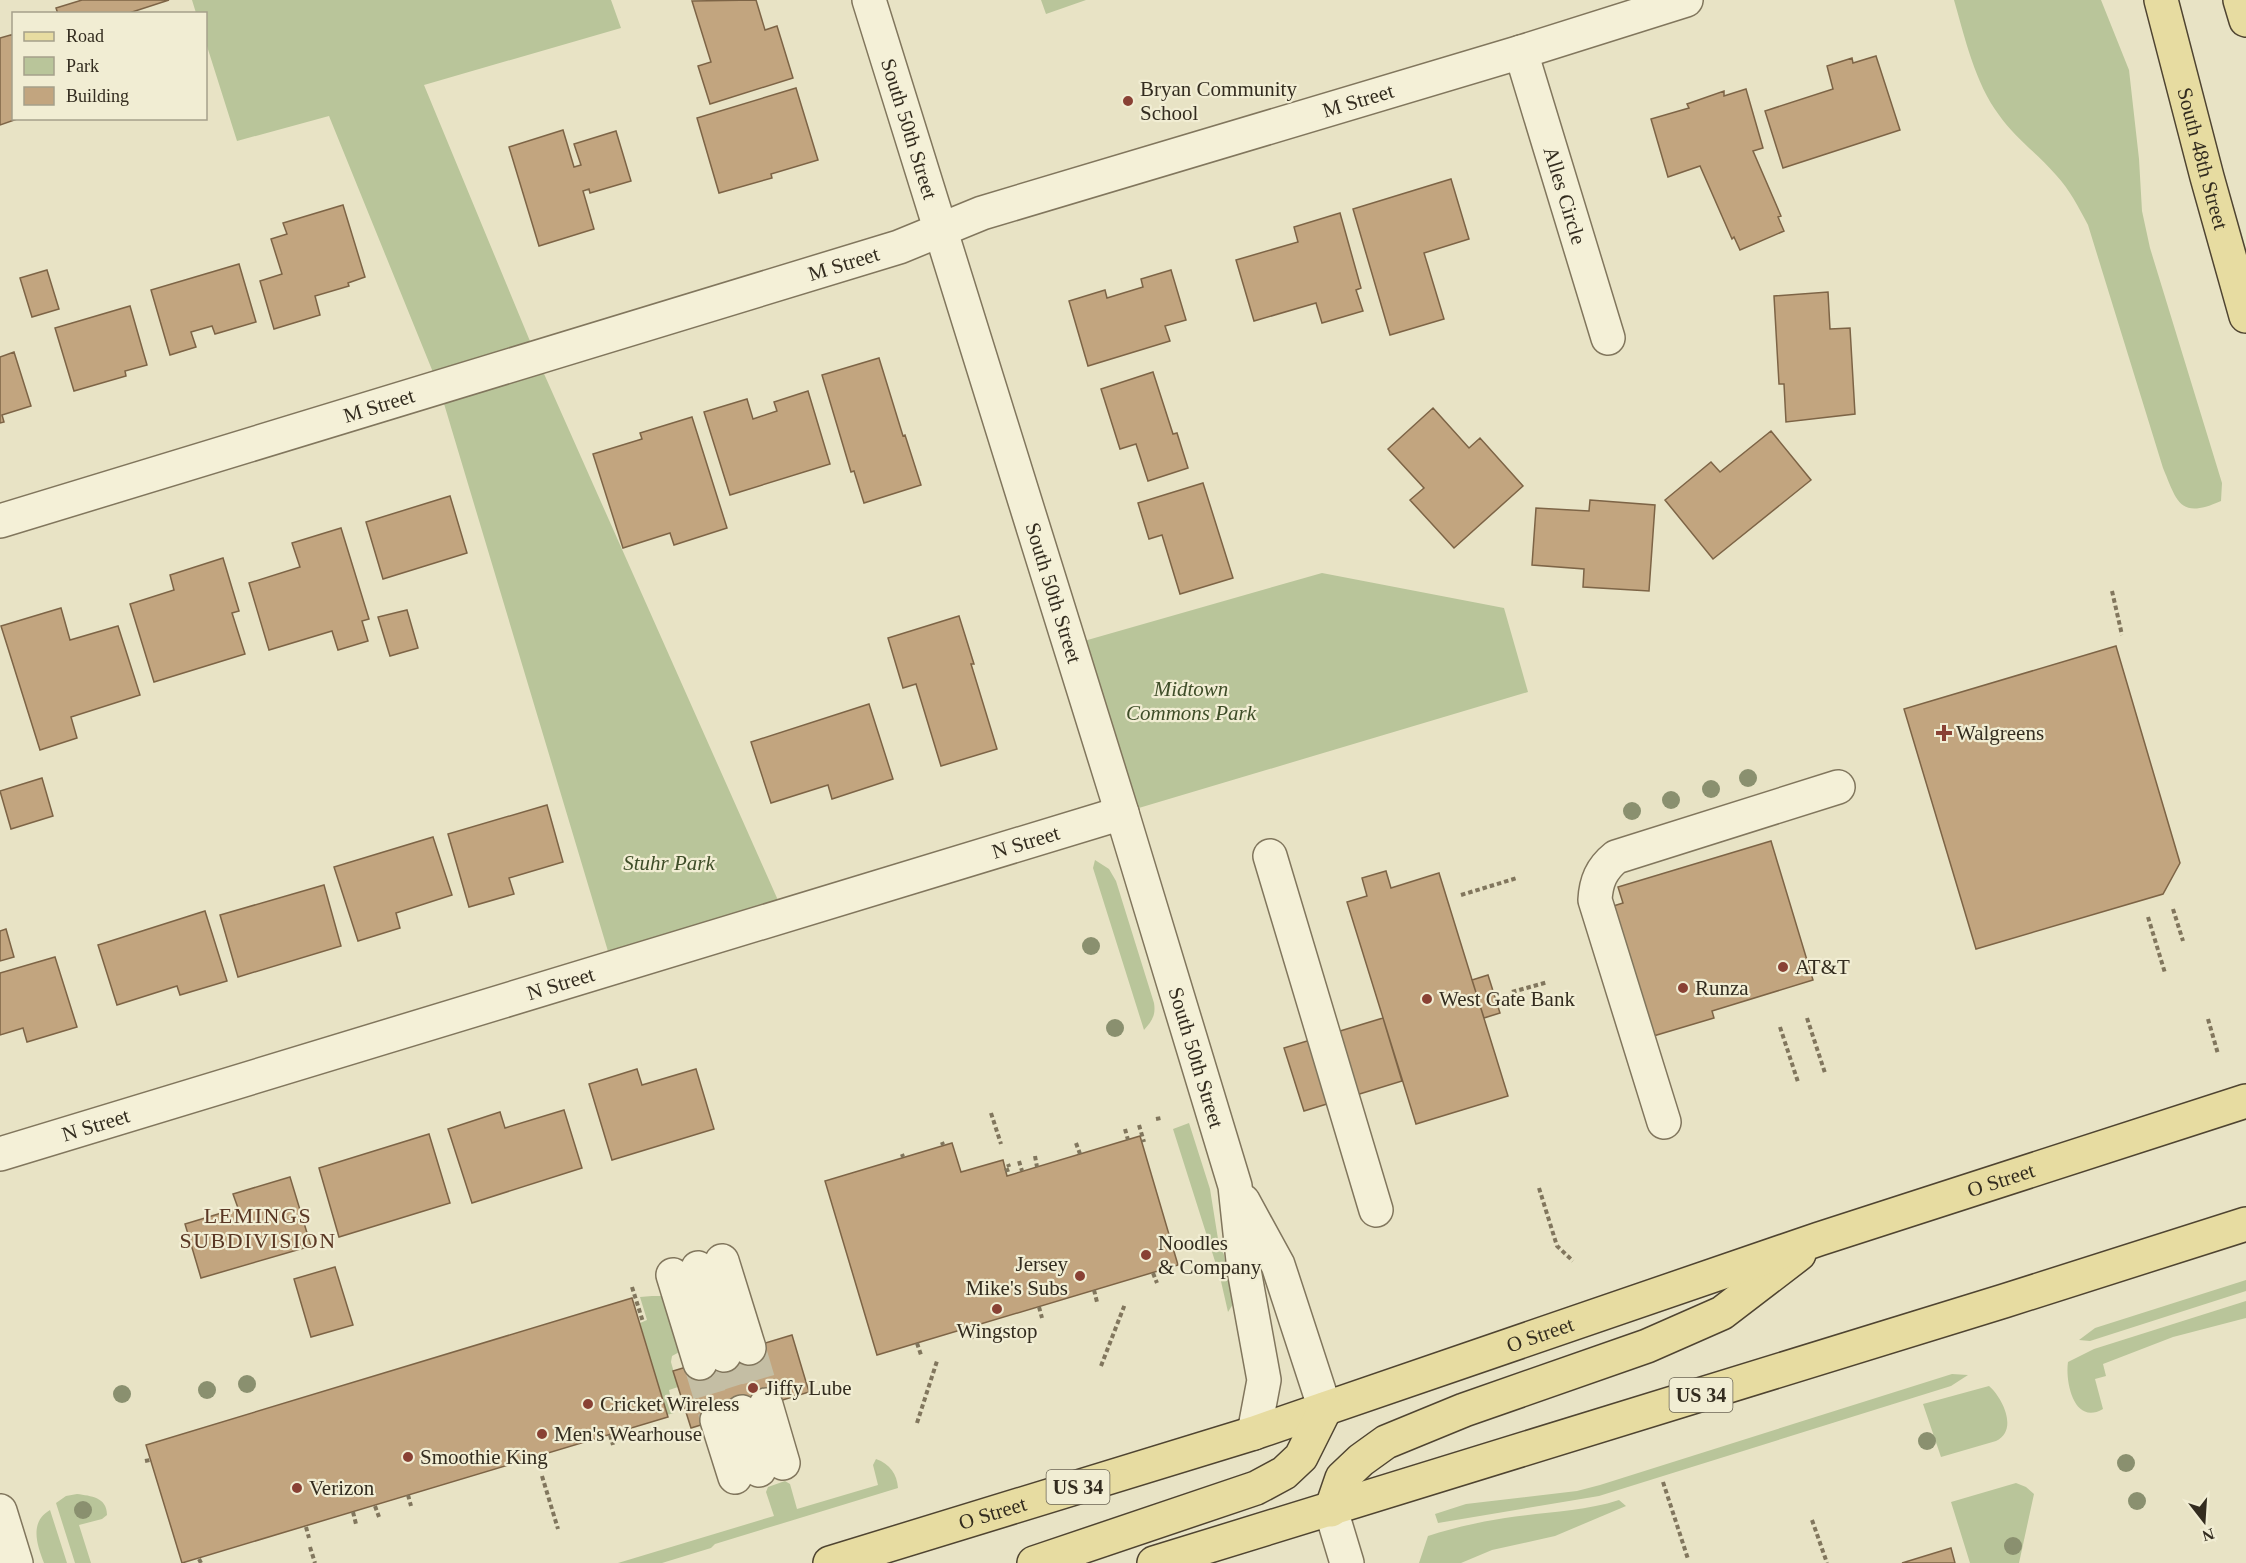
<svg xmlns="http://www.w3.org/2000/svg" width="2246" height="1563" viewBox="0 0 2246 1563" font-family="'Times New Roman',serif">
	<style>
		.green { fill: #b9c59a }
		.building { fill: #c2a57f; stroke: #7d6446; stroke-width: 1.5 }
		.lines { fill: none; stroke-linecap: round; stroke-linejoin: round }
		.minor-tunnel { stroke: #c4bea4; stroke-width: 33; stroke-dasharray: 33 16; stroke-linecap: butt }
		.minor-casing { stroke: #81765d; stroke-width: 36 }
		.major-casing { stroke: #4f4431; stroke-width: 36 }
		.path { stroke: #81765d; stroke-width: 4; stroke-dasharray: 4.5 3; stroke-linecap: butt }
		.minor { stroke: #f4f0d7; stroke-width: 33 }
		.major { stroke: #e7dca1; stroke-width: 33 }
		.tree { fill: #8a906f }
		.poi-dot { fill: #894134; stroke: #f1edd3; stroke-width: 2 }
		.labels { text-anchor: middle; stroke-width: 4.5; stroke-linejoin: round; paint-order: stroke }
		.shield { fill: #f1edd3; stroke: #6c6655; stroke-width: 1.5 }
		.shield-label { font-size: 20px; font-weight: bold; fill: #332c1f }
		.poi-label { font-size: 21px; fill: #332c1f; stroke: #f1edd3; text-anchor: start }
		.street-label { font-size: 21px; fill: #332c1f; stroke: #f1edd3 }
		.park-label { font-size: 21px; font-style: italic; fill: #3e4d28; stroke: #f1edd3 }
		.neighbourhood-label { font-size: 22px; letter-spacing: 1.5px; fill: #5a3724; stroke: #f1edd3 }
	</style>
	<rect width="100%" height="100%" fill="#e8e3c5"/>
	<path class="green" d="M192 0H611L621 28 424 85 537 358 785 916 613 968 439 387 329 116 237 141 206 43V14L196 13Z
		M1041 0H1086L1046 14Z
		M1954 0H2101L2129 70 2139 159 2142 211 2150 248 2222 483 2221 501C2179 520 2177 501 2163 468L2088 225C2079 208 2070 190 2056 175 2038 154 2015 138 1999 115 1975 83 1965 38 1954 0Z
		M1322 573 1504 608 1528 692 1122 813 1070 645Z
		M1095 860 1109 869 1116 881 1154 1003C1156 1015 1152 1021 1144 1030L1093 868Z
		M1189 1123 1210 1189 1218 1239 1224 1255 1227 1274 1236 1303 1233 1304 1228 1312 1220 1277 1173 1129Z
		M2246 1280V1291L2090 1341 2079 1340 2095 1328Z
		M652 1296H663L685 1349 672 1356 671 1362 678 1387 669 1390 674 1413 667 1415 640 1323 647 1320 640 1297Z
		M2246 1301V1318L2173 1337 2103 1364 2106 1376 2095 1379 2103 1409C2074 1426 2065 1382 2068 1362L2094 1349Z
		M1952 1374 1968 1375 1951 1386 1599 1496 1438 1523 1435 1514 1466 1504 1577 1491 1600 1485Z
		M1989 1386C2002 1397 2019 1430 1996 1441L1941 1457 1923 1404Z
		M876 1459C890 1464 897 1474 898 1488L715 1544 711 1548 662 1563H618L774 1516 766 1492 768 1487 785 1481 790 1484 797 1509 878 1485 873 1465Z
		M2016 1483 2026 1487 2034 1494 2019 1563H1970L1951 1502Z
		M77 1494C91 1496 107 1497 107 1515L102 1519 79 1525 91 1563H75L56 1503 66 1496Z
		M1619 1500 1626 1506 1555 1536 1492 1550 1461 1563H1419L1428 1536C1453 1528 1479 1522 1505 1518 1543 1512 1582 1512 1619 1500Z
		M50 1510 67 1563H44C37 1545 29 1522 50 1510Z"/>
	<path class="building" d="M82 0H169L126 14H58L56 8Z
		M756 0 765 30 777 26 793 78 710 104 698 66 711 62 692 1Z
		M14 34V118H20L0 125V38Z
		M1876 56 1900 130 1783 168 1765 111 1833 89 1827 66 1852 58 1853 63Z
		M796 88 818 160 771 174 772 178 719 193 697 118Z
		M1746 89 1763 148 1753 151 1781 216 1778 217 1784 231 1740 250 1734 237 1732 239 1700 166 1668 177 1651 119 1689 108 1687 104 1724 91V96Z
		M563 130 574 167 581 165 574 144 616 131 631 181 590 193 589 189 583 191 594 229 539 246 509 147Z
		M1451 179 1469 239 1424 253 1444 319 1390 335 1353 209Z
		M343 205 365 277 348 283 349 286 315 296 320 315 274 329 260 281 282 274 271 239 287 234 283 223Z
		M1340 213 1361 288 1356 290 1363 311 1322 323 1316 303 1254 321 1236 260 1298 242 1294 227Z
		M239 264 256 322 215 334 212 326 191 332 196 347 170 355 151 290Z
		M47 270 59 309 32 317 20 278Z
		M1171 270 1186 320 1165 326 1170 341 1088 366 1069 301 1105 290 1107 298 1143 287 1141 279Z
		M1828 292 1830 329 1850 328 1855 414 1786 422 1784 384H1779L1774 296Z
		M130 306 147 365 125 371 126 376 74 391 55 328Z
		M14 352 31 406 2 415 4 422 0 423V357Z
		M879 358 903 436 905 435 921 485 864 503 854 471 851 472 822 375Z
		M1153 372 1173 434 1177 433 1188 468 1148 481 1136 444 1120 449 1101 389Z
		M808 391 830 464 730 495 704 412 747 399 753 419 777 411 774 402Z
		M1433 408 1469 448 1480 438 1523 486 1454 548 1410 500 1424 488 1388 449Z
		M692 417 727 528 674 545 670 533 623 548 593 454 642 439 640 433Z
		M1771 431 1811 480 1713 559 1665 500 1711 462 1720 472Z
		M1203 483 1233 578 1180 594 1162 535 1149 539 1138 503Z
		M450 496 467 553 383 579 366 522Z
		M1590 500 1655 505 1649 591 1583 587 1584 569 1532 565 1536 508 1589 511Z
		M341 528 369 619 362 621 368 641 338 650 332 631 269 650 249 583 300 567 292 543Z
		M223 558 239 611 232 613 245 654 154 682 130 604 174 590 170 575Z
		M61 608 70 640 118 626 140 695 71 717 77 738 40 750 1 626Z
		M407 610 418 648 390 656 378 617Z
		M959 616 974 664H971L997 749 941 766 916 684 903 688 888 638Z
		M2116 646 2180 863 2163 894 1976 949 1904 709Z
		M869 704 893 779 832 799 828 785 771 803 751 742Z
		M42 778 53 816 11 829 0 791Z
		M547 805 563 862 509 878 514 894 469 907 448 834Z
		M433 837 452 895 396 913 400 928 358 941 334 867Z
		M1771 841 1813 980 1712 1011 1714 1018 1650 1037 1610 907 1623 903 1618 887Z
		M1386 871 1391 888 1439 873 1508 1096 1416 1124 1347 902 1367 896 1362 878Z
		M324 885 341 946 238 977 220 915Z
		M205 911 227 981 180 995 177 986 117 1005 98 945Z
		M6 929 14 957 0 961V931Z
		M55 957 77 1027 27 1042 23 1028 0 1035V973Z
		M1488 975 1500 1013 1484 1018 1472 980Z
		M1383 1018 1402 1081 1304 1111 1284 1048Z
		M637 1069 642 1085 696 1069 714 1129 612 1160 589 1084Z
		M564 1110 582 1168 472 1203 448 1129 500 1112 505 1128Z
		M429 1134 450 1203 339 1237 319 1168Z
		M1140 1136 1178 1265 877 1355 825 1181 952 1143 961 1172 1003 1160 1007 1176Z
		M290 1177 311 1246 201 1278 185 1224 238 1208 233 1194Z
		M335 1267 353 1325 311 1337 294 1279Z
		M632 1298 668 1417 182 1563 146 1445Z
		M792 1335 809 1392 691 1428 673 1371Z
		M1951 1548 1955 1563H1902Z"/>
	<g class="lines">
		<path class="minor-tunnel" d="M749 1348 766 1405
			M724 1355 742 1412
			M700 1363 717 1420"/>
		<defs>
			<g id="minor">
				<path id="s1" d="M869 0 1122 813 1235 1186 1244 1270 1264 1380 1254 1433"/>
				<path id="s2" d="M1521 52 1608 338"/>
				<path id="s3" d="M0 521 899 247 982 213 1521 52 1686 0"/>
				<path d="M1270 856 1376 1210"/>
				<path d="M1664 1122 1595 900C1596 882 1601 869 1616 857L1838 787"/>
				<path id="s4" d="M0 1154 1122 813"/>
				<path d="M1243 1201 1278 1265 1325 1409"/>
				<path d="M722 1261 749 1348"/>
				<path d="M698 1268 724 1355"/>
				<path d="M673 1275 700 1363"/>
				<path d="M766 1405 783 1463"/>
				<path d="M742 1412 759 1470"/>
				<path d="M717 1420 735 1477"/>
				<path d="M1331 1510 1347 1563"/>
				<path d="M0 1511 16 1563"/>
			</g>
			<g id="major">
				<path id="s5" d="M2161 0 2207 177 2246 316"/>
				<path d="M2240 0 2246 20"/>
				<path d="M1331 1510 1342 1478 1361 1460 1386 1442 1464 1410 1647 1346 1722 1313 1799 1254"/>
				<path id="s6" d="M830 1563 1254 1433 1819 1239 2246 1101"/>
				<path d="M1034 1563 1256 1488 1284 1473 1301 1457 1325 1409"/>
				<path d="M1154 1563 2004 1301 2246 1224"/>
			</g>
		</defs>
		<use href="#minor" class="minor-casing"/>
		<use href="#major" class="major-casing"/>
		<path class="path" d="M2112 591 2122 635
			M1461 895 1517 878
			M2173 909 2183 941
			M2148 917 2165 973
			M1512 992 1548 982
			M1807 1018 1825 1073
			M2208 1019 2218 1054
			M1780 1027 1798 1082
			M991 1113 1001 1144
			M1156 1119 1161 1118
			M1139 1125 1144 1142
			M1125 1129 1128 1140
			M942 1142 943 1145
			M1076 1143 1080 1154
			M902 1154 903 1157
			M1035 1156 1037 1167
			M1019 1161 1022 1171
			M1005 1171 1010 1169 1008 1164
			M1539 1188 1557 1246 1573 1261
			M1153 1273 1157 1283
			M632 1287 643 1322
			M1094 1290 1097 1302
			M1039 1307 1042 1318
			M968 1328 972 1340
			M917 1343 921 1355
			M1101 1366 1125 1304
			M917 1423 937 1361
			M627 1430 630 1439
			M610 1435 613 1445
			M540 1456 544 1466
			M145 1461 150 1460
			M542 1476 558 1529
			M1663 1482 1688 1559
			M408 1495 411 1506
			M375 1506 379 1517
			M353 1512 356 1524
			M1812 1520 1827 1563
			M306 1527 309 1538
			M310 1547 315 1563
			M199 1559 201 1563"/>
		<use href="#minor" class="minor"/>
		<use href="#major" class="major"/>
	</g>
	<g class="tree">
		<circle cx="1748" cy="778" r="9"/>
		<circle cx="1711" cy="789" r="9"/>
		<circle cx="1671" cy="800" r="9"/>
		<circle cx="1632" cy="811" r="9"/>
		<circle cx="1091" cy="946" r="9"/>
		<circle cx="1115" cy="1028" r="9"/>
		<circle cx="247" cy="1384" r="9"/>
		<circle cx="207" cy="1390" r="9"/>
		<circle cx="122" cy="1394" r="9"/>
		<circle cx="1927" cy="1441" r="9"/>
		<circle cx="2126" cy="1463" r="9"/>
		<circle cx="2137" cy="1501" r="9"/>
		<circle cx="83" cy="1510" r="9"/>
		<circle cx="2013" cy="1546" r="9"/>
	</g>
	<g class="poi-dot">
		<circle cx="1128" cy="101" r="6"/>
		<path d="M1941 724h6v6h6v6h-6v6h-6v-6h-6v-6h6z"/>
		<circle cx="1783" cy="967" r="6"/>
		<circle cx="1683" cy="988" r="6"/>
		<circle cx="1427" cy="999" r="6"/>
		<circle cx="1146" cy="1255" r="6"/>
		<circle cx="1080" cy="1276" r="6"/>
		<circle cx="997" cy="1309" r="6"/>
		<circle cx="753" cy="1388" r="6"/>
		<circle cx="588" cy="1404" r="6"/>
		<circle cx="542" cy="1434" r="6"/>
		<circle cx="408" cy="1457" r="6"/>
		<circle cx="297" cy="1488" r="6"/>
	</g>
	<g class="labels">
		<g class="shield">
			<rect x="1669.5" y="1378" width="63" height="34" rx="4.5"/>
			<rect x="1046.5" y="1470" width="63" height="34" rx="4.5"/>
		</g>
		<g class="shield-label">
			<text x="1701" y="1402">US 34</text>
			<text x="1078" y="1494">US 34</text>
		</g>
		<g class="poi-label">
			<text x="1140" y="96">Bryan Community<tspan x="1140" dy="24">School</tspan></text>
			<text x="1956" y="740">Walgreens</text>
			<text x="1795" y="974">AT&amp;T</text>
			<text x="1695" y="995">Runza</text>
			<text x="1439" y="1006">West Gate Bank</text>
			<text x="1158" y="1250">Noodles<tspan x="1158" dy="24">&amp; Company</tspan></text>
			<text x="1068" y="1271" text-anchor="end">Jersey<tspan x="1068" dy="24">Mike's Subs</tspan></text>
			<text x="997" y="1338" text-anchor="middle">Wingstop</text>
			<text x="765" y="1395">Jiffy Lube</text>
			<text x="600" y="1411">Cricket Wireless</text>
			<text x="554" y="1441">Men's Wearhouse</text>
			<text x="420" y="1464">Smoothie King</text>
			<text x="309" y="1495">Verizon</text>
		</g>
		<g class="street-label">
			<text dy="7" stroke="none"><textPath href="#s3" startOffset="1422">M Street</textPath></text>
			<text dy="7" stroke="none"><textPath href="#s1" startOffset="135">South 50th Street</textPath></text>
			<text dy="7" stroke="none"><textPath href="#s5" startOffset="164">South 48th Street</textPath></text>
			<text dy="7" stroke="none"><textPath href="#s2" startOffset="150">Alles Circle</textPath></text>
			<text dy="7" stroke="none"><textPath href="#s3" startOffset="882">M Street</textPath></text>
			<text dy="7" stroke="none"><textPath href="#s3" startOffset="396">M Street</textPath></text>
			<text dy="7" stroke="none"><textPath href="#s1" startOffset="621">South 50th Street</textPath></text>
			<text dy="7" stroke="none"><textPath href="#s4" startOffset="1072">N Street</textPath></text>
			<text dy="7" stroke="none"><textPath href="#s4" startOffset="586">N Street</textPath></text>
			<text dy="7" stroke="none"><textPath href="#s1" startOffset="1107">South 50th Street</textPath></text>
			<text dy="7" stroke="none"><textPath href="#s4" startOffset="100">N Street</textPath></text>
			<text dy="7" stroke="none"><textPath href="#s6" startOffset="1232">O Street</textPath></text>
			<text dy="7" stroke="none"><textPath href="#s6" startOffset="746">O Street</textPath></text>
			<text dy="7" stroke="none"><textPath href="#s6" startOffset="170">O Street</textPath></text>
		</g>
		<g class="park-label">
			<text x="1191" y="696">Midtown<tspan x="1191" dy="24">Commons Park</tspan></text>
			<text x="669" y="870">Stuhr Park</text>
		</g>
		<g class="neighbourhood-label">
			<text x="258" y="1223">LEMINGS<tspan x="258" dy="25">SUBDIVISION</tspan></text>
		</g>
	</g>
	<rect x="12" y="12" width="195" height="108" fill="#f1edd3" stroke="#a5a08b" stroke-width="1.5"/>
	<rect x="24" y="32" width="30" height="9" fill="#e7dca1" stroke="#a5a08b" stroke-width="1.5"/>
	<text x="66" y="42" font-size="18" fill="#332c1f">Road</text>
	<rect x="24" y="57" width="30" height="18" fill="#b9c59a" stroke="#a5a08b" stroke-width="1.5"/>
	<text x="66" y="72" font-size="18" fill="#332c1f">Park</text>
	<rect x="24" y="87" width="30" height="18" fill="#c2a57f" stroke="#a5a08b" stroke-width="1.5"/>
	<text x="66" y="102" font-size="18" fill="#332c1f">Building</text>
	<g transform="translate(2204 1521) rotate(163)" stroke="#f1edd3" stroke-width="4.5" paint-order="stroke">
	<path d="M0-4.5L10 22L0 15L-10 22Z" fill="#332c1f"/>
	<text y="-9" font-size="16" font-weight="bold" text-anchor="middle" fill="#332c1f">N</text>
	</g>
</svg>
